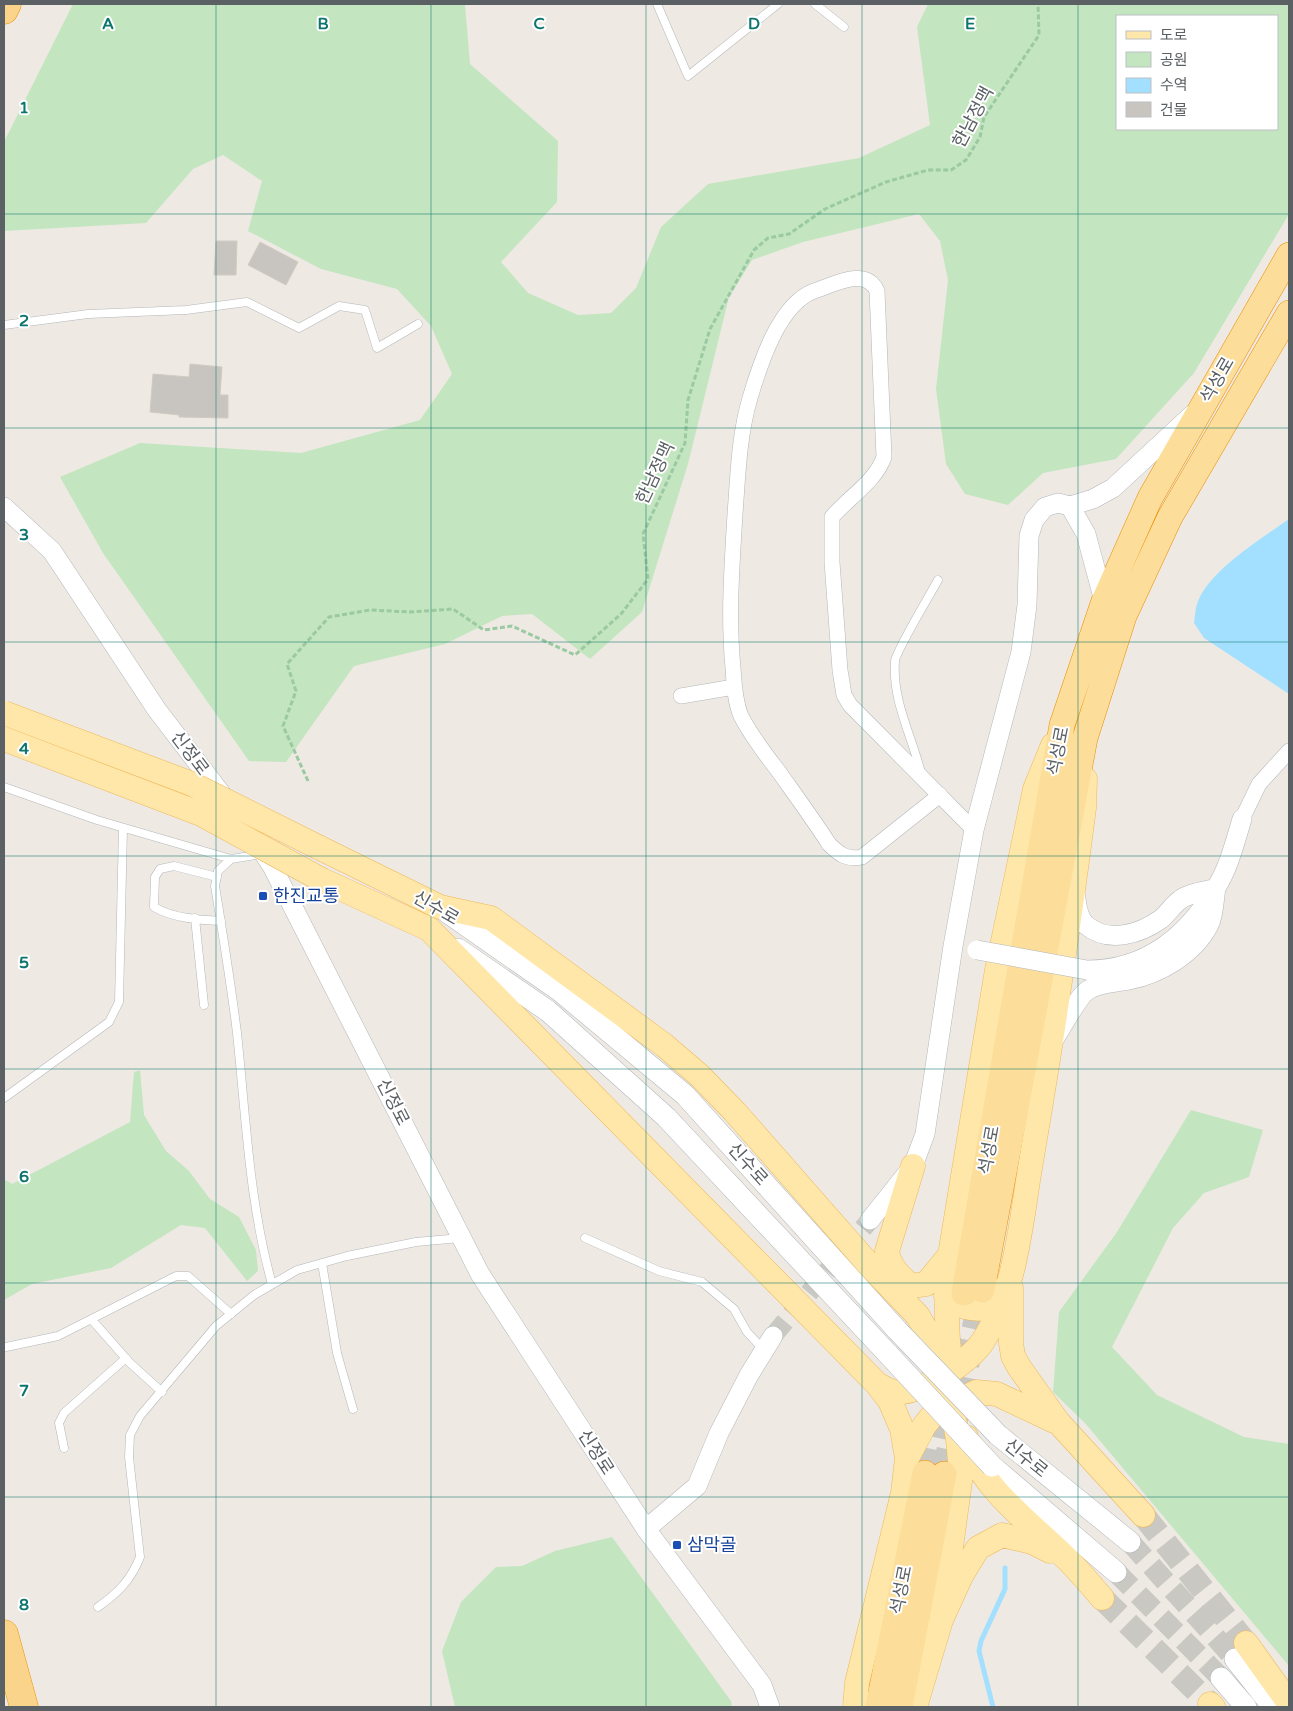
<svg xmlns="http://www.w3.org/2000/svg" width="1293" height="1711" viewBox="0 0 1293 1711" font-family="'Varela Round','Noto Sans KR',sans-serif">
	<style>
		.green { fill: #c3e5c0; fill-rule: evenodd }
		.water { fill: #a3dffe }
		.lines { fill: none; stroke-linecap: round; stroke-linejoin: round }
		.stream { stroke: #a3dffe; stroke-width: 5 }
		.building { fill: #c8c5c0; stroke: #d2cbc1 }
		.tertiary-tunnel { stroke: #c9c8c3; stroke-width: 19; stroke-dasharray: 19 9; stroke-linecap: butt }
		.secondary-tunnel { stroke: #c9c8c3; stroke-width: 21; stroke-dasharray: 21 11; stroke-linecap: butt }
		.primary-tunnel { stroke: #c9c8c3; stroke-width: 24; stroke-dasharray: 24 12; stroke-linecap: butt }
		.trunk-tunnel { stroke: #c9c8c3; stroke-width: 25; stroke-dasharray: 25 12; stroke-linecap: butt }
		.service-casing { stroke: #b4b6ba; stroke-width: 9 }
		.minor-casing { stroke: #b4b6ba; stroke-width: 16 }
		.tertiary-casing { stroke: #b4b6ba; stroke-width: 20 }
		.secondary-casing { stroke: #b2b7bb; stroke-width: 22 }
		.primary-casing { stroke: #efb75a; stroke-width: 25 }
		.trunk-casing { stroke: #ed8d03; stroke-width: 26 }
		.motorway-casing { stroke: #ed8d03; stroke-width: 29 }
		.path { stroke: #9ac9a2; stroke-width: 3; stroke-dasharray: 5 2.5; stroke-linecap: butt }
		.service { stroke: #fff; stroke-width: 8 }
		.minor { stroke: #fff; stroke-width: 15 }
		.tertiary { stroke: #fff; stroke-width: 19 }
		.secondary { stroke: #fff; stroke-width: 21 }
		.primary { stroke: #fee7a8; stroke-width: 24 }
		.trunk { stroke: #fcde9a; stroke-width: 25 }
		.motorway { stroke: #fbd48c; stroke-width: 28 }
		.tertiary-bridge-casing { stroke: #b4b6ba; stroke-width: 20; stroke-linecap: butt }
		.secondary-bridge-casing { stroke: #b2b7bb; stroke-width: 22; stroke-linecap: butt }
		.primary-bridge-casing { stroke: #efb75a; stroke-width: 25; stroke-linecap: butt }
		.tertiary-bridge { stroke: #fff; stroke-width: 19 }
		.secondary-bridge { stroke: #fff; stroke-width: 21 }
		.primary-bridge { stroke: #fee7a8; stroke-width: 24 }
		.grid { fill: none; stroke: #0f766e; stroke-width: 1; stroke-opacity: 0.55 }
		.transit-dot { fill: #1a4fb4; stroke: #fff; stroke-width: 2 }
		.labels { text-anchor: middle; stroke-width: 4; stroke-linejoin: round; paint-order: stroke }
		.street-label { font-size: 18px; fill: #5b6064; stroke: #fff }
		.transit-label { font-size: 18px; fill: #164399; stroke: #fff; text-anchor: start }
		.grid-label { font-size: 16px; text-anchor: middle; font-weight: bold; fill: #0f766e; stroke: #fff; stroke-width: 4; stroke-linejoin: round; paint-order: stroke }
	</style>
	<rect width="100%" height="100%" fill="#eeeae3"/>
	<path class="green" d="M73 4H465L470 64 558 141 557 202 501 262 528 293 578 315 611 313 636 288 661 227 708 184 859 158 930 125 917 27 928 4H1289V214L1194 373 1116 459 1043 473 1008 505 965 494 946 464 936 389 948 280 940 241 919 214 803 242 752 260 729 297 688 464 642 612 590 659 532 614 502 616 445 644 354 666 286 762 249 761 103 553 60 477 140 443 301 453 420 420 452 374 431 326 397 289 321 269 248 231 262 181 223 155 193 169 146 223 4 231V142ZM1117 16H1277V129H1117Z
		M140 1070 144 1115 166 1151 189 1171 210 1199 239 1217 256 1250 258 1271 247 1281 205 1228 181 1225 111 1268 32 1284 4 1300V1179L12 1184 130 1122 134 1072Z
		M1191 1110 1263 1130 1249 1177 1204 1193 1173 1228 1112 1347 1157 1395 1244 1437 1289 1444V1666L1085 1423 1053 1392 1059 1312 1117 1232Z
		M612 1537 731 1701 732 1707H455L442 1651 461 1602 496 1567 522 1566 555 1551Z"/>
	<path class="water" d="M1289 519V694L1204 638 1194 623C1195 617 1195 610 1197 604 1208 571 1261 539 1289 519Z"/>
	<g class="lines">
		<path class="stream" d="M993 1707 979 1651 981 1641 1005 1589V1568"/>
	</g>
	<path class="building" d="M216 241H237L236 275H214Z
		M260 242 298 262 286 285 248 265Z
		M190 364 222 367 220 395H228V418L179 417V415L150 412 153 374 189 377Z"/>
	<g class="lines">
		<path class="tertiary-tunnel" d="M773 1336 870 1220"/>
		<path class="secondary-tunnel" d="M1130 1542 1235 1659
			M1116 1572 1221 1678"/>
		<path class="primary-tunnel" d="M1143 1515 1246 1643
			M1102 1598 1210 1704"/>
		<path class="trunk-tunnel" d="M925 1473 941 1400
			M944 1474 981 1296"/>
		<defs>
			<path id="service" d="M657 4 688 76 778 4
				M815 4 844 27
				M4 325 88 314 186 310 247 302 299 328 339 306 365 310 377 348 418 324
				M921 773C912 736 892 701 895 661 896 651 931 593 938 580
				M4 787 97 820 231 859 262 854
				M231 859 218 871 215 886C223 935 231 984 237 1033 246 1117 249 1202 272 1284
				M217 877 174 866 160 869 155 877 154 907C172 918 200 920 221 921
				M195 918 204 1005
				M4 1098 109 1022 119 1002 123 828
				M585 1238 659 1271 702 1282 734 1309 747 1332 763 1349
				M322 1263 337 1353 353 1409
				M92 1320 129 1362 162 1392
				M6 1347 58 1336 176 1276H188L231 1314
				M64 1448 59 1423 64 1413 126 1358
				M98 1607C118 1593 131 1580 140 1557L129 1457 130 1435 140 1416 216 1326 254 1295 297 1270 347 1256 416 1242 460 1238"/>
			<path id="minor" d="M681 696 734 687
				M940 795 862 857C846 860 839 854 829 844 813 819 796 796 779 772 766 755 751 736 741 716 735 702 734 683 733 668 728 616 732 565 735 514 738 475 739 435 750 398 760 364 779 304 814 291 833 285 866 266 877 291L884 457C876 481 848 498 832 517V562L840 670 844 695 850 705 974 830
				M1242 819 1259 784 1289 751"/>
			<path id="tertiary" d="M1070 506 1086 534 1104 601
				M4 507 52 551 157 710 246 826 272 866 480 1274 646 1529 762 1685 770 1707
				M1075 893C1077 903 1077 918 1086 925 1108 944 1140 934 1161 919 1168 913 1173 905 1180 900 1188 893 1206 891 1216 888
				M1087 970C1146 970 1186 937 1216 888 1229 867 1235 842 1242 819
				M1051 1044C1060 1031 1078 996 1088 990 1100 982 1115 983 1129 980 1160 974 1194 954 1209 925 1214 916 1214 899 1216 888
				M870 1220 913 1166 925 1134 953 946 974 830 1021 652 1027 605 1029 536 1034 520 1045 507 1058 503 1070 506 1093 499 1113 488 1193 414
				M646 1529 697 1486 719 1433 749 1375 773 1336"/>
			<path id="secondary" d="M441 908 560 991 685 1095 897 1330
				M458 949 548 1011 666 1117 888 1354
				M998 1435 1130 1542
				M992 1466 1116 1572
				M1235 1659 1273 1707
				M1221 1678 1246 1707"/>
			<path id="primary" d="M318 847 440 907 491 918 664 1045 699 1075 735 1112 871 1267 918 1316 935 1346 944 1367 958 1439 961 1474 941 1620
				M322 880 429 929 877 1384 890 1401 902 1429 907 1458 903 1493 857 1683 855 1707
				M896 1282 911 1286 926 1284 950 1255
				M910 1285C898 1275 890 1267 887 1251L913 1166
				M1011 1288V1343L1013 1356 1019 1367 1058 1422 1143 1515
				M946 1296C959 1308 971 1310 988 1308L1002 1290
				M951 1365C945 1328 946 1292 950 1255L997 970 1035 789 1053 745
				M877 1384C882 1387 889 1391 894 1392 921 1395 969 1362 983 1341 1018 1287 1021 1217 1032 1156 1052 1040 1069 924 1084 808L1085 779
				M966 1437C978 1487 1032 1524 1067 1559 1079 1571 1091 1585 1102 1598
				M907 1458 924 1426 936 1411 976 1392 997 1394 1054 1421
				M1246 1643 1289 1703
				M1210 1704 1213 1707
				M915 1707 941 1620 961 1576 978 1548 1002 1535 1032 1542 1050 1551"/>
			<path id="trunk" d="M982 1290 1085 738 1124 616 1170 517 1289 313
				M964 1293 1062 725 1104 601 1150 498 1289 255
				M878 1707 925 1473
				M900 1707 944 1474"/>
			<path id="motorway" d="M4 10 7 4
				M4 1634 24 1707"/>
		</defs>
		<use href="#service" class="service-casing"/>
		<use href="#minor" class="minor-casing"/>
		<use href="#tertiary" class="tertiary-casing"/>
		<use href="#secondary" class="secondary-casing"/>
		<use href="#primary" class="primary-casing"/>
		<use href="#trunk" class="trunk-casing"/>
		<use href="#motorway" class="motorway-casing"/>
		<path class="path" d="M308 781 283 726 296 691 287 664 329 617 370 610 410 612 453 609 484 630 512 626 575 655 621 614 648 579 643 534 685 443 688 400 710 329 754 250 768 238 789 234 825 209 886 182 928 170H951L966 160 980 137 984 117 1039 35 1038 4"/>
		<use href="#service" class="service"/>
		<use href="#minor" class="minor"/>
		<use href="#tertiary" class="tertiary"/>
		<use href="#secondary" class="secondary"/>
		<use href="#primary" class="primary"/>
		<use href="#trunk" class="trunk"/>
		<use href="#motorway" class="motorway"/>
		<defs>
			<path id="tertiary-bridge" d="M977 950 1087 970"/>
			<path id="secondary-bridge" d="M897 1330 998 1435
				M888 1354 992 1466"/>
			<path id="primary-bridge" d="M4 713 192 784 318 847
				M4 739 201 814 322 880"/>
		</defs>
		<use href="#tertiary-bridge" class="tertiary-bridge-casing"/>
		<use href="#secondary-bridge" class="secondary-bridge-casing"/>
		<use href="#primary-bridge" class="primary-bridge-casing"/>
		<use href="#tertiary-bridge" class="tertiary-bridge"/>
		<use href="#secondary-bridge" class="secondary-bridge"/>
		<use href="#primary-bridge" class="primary-bridge"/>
	</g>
	<path class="grid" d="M216 4V1707M431 4V1707M646 4V1707M862 4V1707M1078 4V1707M4 214H1289M4 428H1289M4 642H1289M4 856H1289M4 1069H1289M4 1283H1289M4 1497H1289"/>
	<g class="transit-dot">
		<rect x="258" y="891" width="10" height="10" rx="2.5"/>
		<rect x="672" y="1540" width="10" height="10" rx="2.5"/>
	</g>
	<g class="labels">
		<g class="street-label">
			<text transform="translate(973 117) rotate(-62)" y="6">한남정맥</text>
			<text transform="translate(1217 380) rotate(-60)" y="6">석성로</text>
			<text transform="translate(655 473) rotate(-65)" y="6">한남정맥</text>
			<text transform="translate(1058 751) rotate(-79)" y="6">석성로</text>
			<text transform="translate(190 753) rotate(53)" y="6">신정로</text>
			<text transform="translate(436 908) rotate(30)" y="6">신수로</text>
			<text transform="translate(393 1102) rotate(63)" y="6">신정로</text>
			<text transform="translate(989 1150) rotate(-80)" y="6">석성로</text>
			<text transform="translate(748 1164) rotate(48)" y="6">신수로</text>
			<text transform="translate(596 1452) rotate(57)" y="6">신정로</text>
			<text transform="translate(1026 1458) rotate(39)" y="6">신수로</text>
			<text transform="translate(901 1590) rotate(-79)" y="6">석성로</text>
		</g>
		<g class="transit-label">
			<text x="273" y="902">한진교통</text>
			<text x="687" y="1551">삼막골</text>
		</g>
	</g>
	<g class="grid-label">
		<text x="108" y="29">A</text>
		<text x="323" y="29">B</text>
		<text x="539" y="29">C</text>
		<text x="754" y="29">D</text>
		<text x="970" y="29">E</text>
		<text x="24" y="113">1</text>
		<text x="24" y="326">2</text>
		<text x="24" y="540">3</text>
		<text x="24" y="754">4</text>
		<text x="24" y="968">5</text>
		<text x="24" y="1182">6</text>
		<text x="24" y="1396">7</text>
		<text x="24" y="1610">8</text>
	</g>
	<rect width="1293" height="1711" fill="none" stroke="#5b6064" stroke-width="10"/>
	<rect x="1116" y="15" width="162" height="115" fill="#ffffff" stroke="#bdbfc1"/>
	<rect x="1126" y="31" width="25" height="8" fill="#fee7a8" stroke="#bdbfc1"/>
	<text x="1160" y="40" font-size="15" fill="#5b6064">도로</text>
	<rect x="1126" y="52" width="25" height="15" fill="#c3e5c0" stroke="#bdbfc1"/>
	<text x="1160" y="65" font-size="15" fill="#5b6064">공원</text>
	<rect x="1126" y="78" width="25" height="15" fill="#a3dffe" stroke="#bdbfc1"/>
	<text x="1160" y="90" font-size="15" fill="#5b6064">수역</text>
	<rect x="1126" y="102" width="25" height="15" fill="#c8c5c0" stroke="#bdbfc1"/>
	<text x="1160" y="115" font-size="15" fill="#5b6064">건물</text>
</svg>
